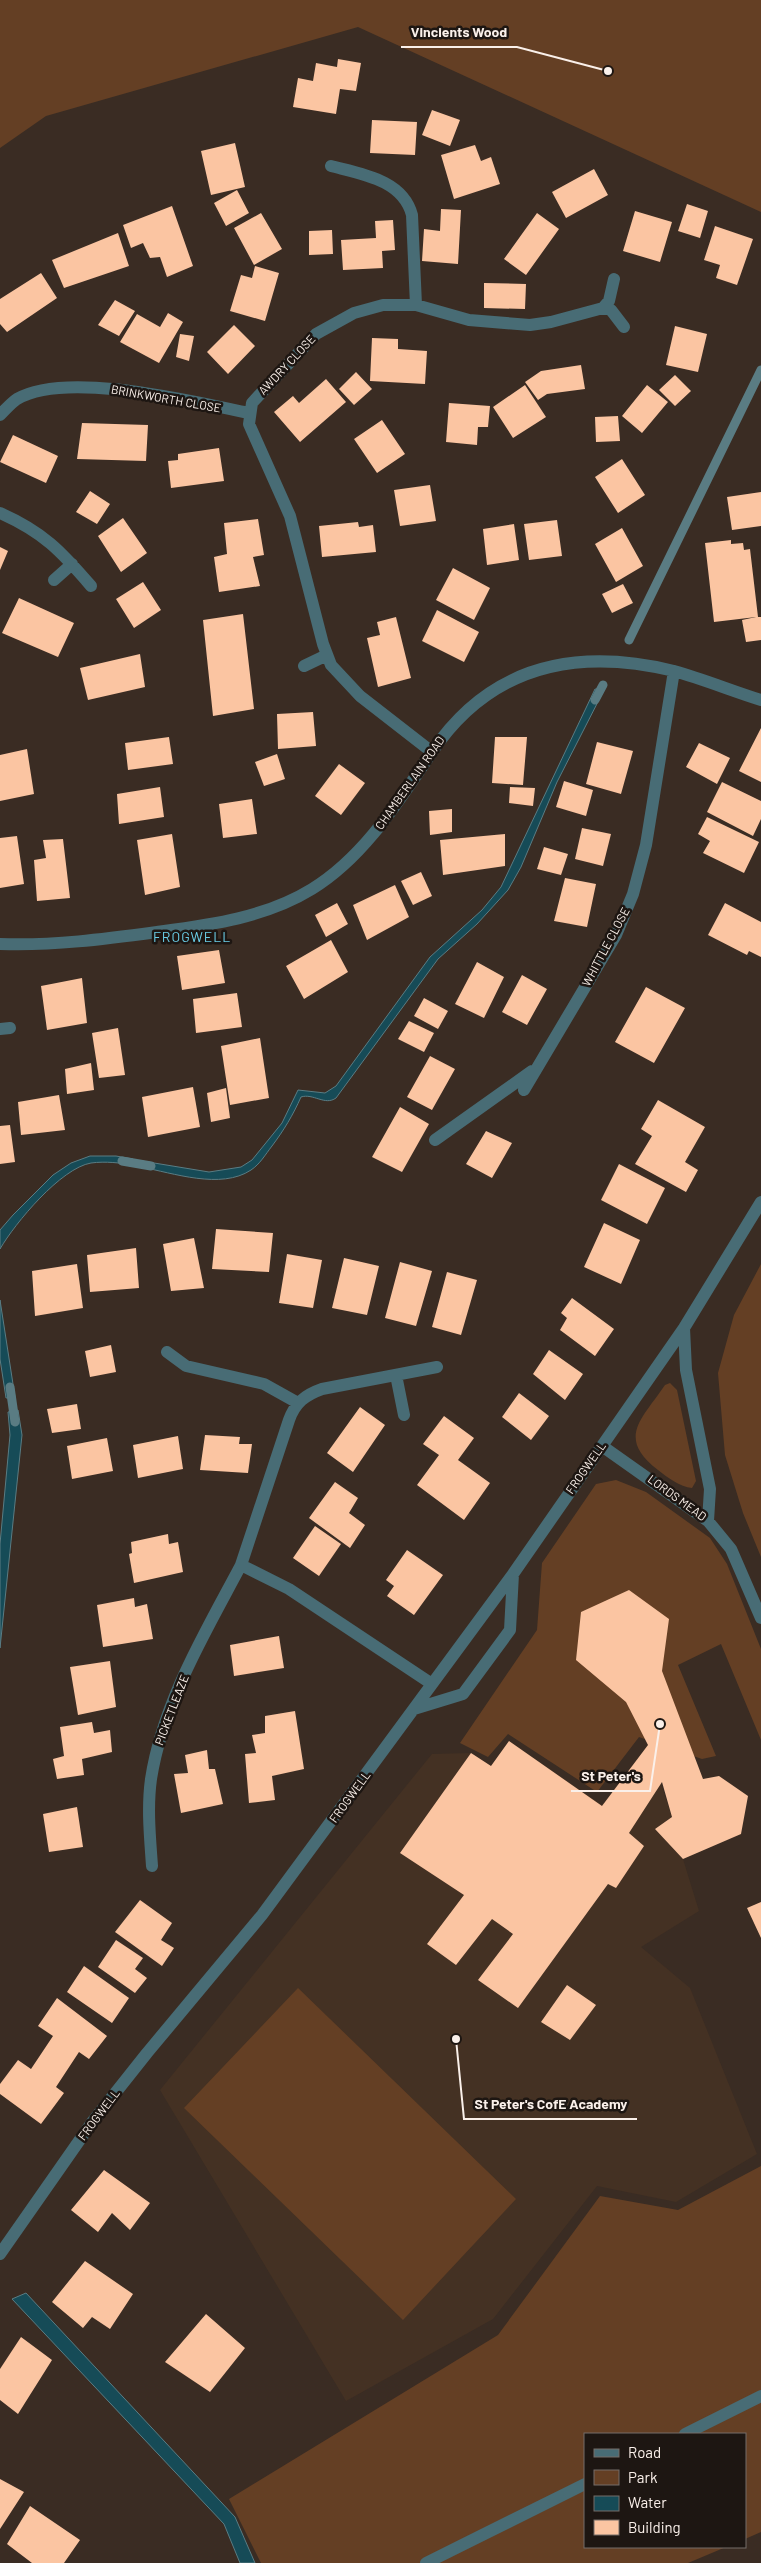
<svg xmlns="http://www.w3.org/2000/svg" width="761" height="2563" viewBox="0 0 761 2563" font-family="Barlow,sans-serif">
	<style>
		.built { fill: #443123 }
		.green { fill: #643f24 }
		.water { fill: #164b57; stroke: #5a7c83 }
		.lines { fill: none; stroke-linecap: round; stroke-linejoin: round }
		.stream { stroke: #5a7c83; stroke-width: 9 }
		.building { fill: #fbc5a2 }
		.minor { stroke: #486c75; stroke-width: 12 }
		.labels { text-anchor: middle; stroke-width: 5; stroke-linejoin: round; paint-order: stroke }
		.street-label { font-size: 12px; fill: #faf0ea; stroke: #1d1612 }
		.neighbourhood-label { font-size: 14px; letter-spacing: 1px; fill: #6bcfe8; stroke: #1d1612 }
		.leader { fill: none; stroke: #faf0ea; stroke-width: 2 }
		.callout-dot { fill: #faf0ea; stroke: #1d1612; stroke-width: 2 }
		.callout-label { font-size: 14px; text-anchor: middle; font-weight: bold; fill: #faf0ea; stroke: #1d1612; stroke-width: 5; stroke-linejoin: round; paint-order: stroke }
	</style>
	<rect width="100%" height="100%" fill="#3a2c23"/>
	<path class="built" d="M509 1741 602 1805 648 1745 672 1817 655 1829 683 1859 699 1911 641 1947 690 1988 757 2154 676 2202 597 2186 493 2319 346 2401 160 2090 432 1754 471 1753 491 1766Z"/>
	<path class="green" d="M0 0H761V212L358 27 46 116 0 148Z
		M761 1264V1557L743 1513 725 1455 718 1373 734 1315Z
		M670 1383 677 1390 696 1481 692 1488C680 1487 667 1477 658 1470 616 1438 642 1419 665 1385Z
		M616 1480 646 1492 710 1538 727 1564 761 1649V1740L721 1644 678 1665 716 1756 702 1759 639 1737 597 1792 508 1734 488 1757 460 1743 537 1630 542 1563 596 1484Z
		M298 1988 516 2199 403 2320 184 2108Z
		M761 2166V2532L745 2539V2434H585V2547H726L688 2563H261L229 2499 498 2335 600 2196 678 2210Z"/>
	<path class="water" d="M595 689 604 690 557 782 521 867 508 890 477 924 438 959 336 1098C325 1106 313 1093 301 1097 293 1115 284 1130 272 1146 265 1155 260 1164 251 1170 221 1190 173 1173 141 1167L142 1161 209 1172 241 1167 252 1160 282 1123 298 1090 325 1093 336 1086 430 957 482 910 501 887Z
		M90 1156H116L133 1159 134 1165C120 1163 106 1161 91 1163 61 1168 15 1223 0 1249V1230L13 1215 53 1175 71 1163Z
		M0 1300 15 1397 6 1398 0 1359Z
		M18 1410 22 1435 0 1648V1544L10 1435 8 1412Z
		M26 2293 235 2517 255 2563H240L224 2524 12 2299Z"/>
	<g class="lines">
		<path class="stream" d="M629 640 761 370
			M595 700 603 685
			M122 1161 151 1166
			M10 1387 15 1422"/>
	</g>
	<path class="building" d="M338 59 361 63 356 91 340 89 336 114 293 107 298 78 313 81 316 63 337 67Z
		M432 110 460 120 450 146 422 135Z
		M372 120 417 122 415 155 370 153Z
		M235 143 245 187 211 195 201 151Z
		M475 145 481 161 491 157 500 184 454 199 441 155Z
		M594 169 608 195 566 218 552 192Z
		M237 190 249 213 226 226 214 203Z
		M687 204 708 211 700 238 678 231Z
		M172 206 193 266 167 277 160 257 150 258 143 243 131 248 123 225Z
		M441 209 461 210 458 264 422 261 424 229 440 231Z
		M635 211 672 222 660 262 623 251Z
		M261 213 282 249 254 265 234 228Z
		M537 213 559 229 526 275 504 259Z
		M393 220 395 250 382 251 383 268 343 270 341 240 376 238 375 221Z
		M715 226 753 239 737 285 716 278 720 265 704 260Z
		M332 230 333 254 309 255V231Z
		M118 233 129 266 64 288 52 260Z
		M255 266 279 273 265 321 230 311 241 275 252 278Z
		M41 273 57 298 7 332 0 324V299Z
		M484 283 526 284 525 309 484 308Z
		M115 300 135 311 119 336 98 325Z
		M168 313 183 322 159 363 120 342 137 314 160 327Z
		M234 325 255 346 228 374 207 352Z
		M675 326 707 334 698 372 666 365Z
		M180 334 194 336 189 361 176 357Z
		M372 338 398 339V349L427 351 425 384 370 381Z
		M581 365 585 389 547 394 538 400 525 382 541 371Z
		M356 372 372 389 354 405 339 389Z
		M675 375 691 391 675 406 659 390Z
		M326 379 346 402 300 442 274 412 293 396 299 403Z
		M525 385 546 417 513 438 493 407Z
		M647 385 668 402 642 433 622 416Z
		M449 403 490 406 488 427H478L477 445 446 442Z
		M618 416 620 441 596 442 595 417Z
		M382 420 405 454 377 473 354 439Z
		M82 423 148 425 146 461 77 459Z
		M13 435 58 456 46 483 0 462Z
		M219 448 224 481 171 488 168 461 178 460V454Z
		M622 459 645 495 618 513 595 477Z
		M430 485 436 521 400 526 394 490Z
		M90 491 110 504 97 524 76 512Z
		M761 492V526L732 530 727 497Z
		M123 518 147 553 121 572 98 536Z
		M258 519 264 555 253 557 260 586 219 592 214 557 227 554 224 523Z
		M557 520 562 556 529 560 524 524Z
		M358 522 359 527 373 525 376 552 322 557 319 526Z
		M514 524 519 560 487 565 483 529Z
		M622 528 643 566 616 582 595 544Z
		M731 540V544L743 543 744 550 750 549 758 617H761V640L746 642 742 620 756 617 714 622 705 543Z
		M0 547 8 551 0 570Z
		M453 568 490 588 474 620 436 600Z
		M143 582 161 610 134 628 116 599Z
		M623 584 633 603 612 613 602 594Z
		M19 598 74 623 58 657 2 633Z
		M437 610 479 632 464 662 422 641Z
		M243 614 254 709 213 716 203 620Z
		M396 617 411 678 378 687 367 638 380 635 377 622Z
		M140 654 145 687 88 700 80 668Z
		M313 712 316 746 278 749 277 714Z
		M761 728V782L739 771Z
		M169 737 173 764 128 770 125 743Z
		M495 737H527L523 785 492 783Z
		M597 742 633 751 621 794 586 784Z
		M699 743 730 758 717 784 686 767Z
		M27 749 34 794 0 801V755Z
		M277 754 285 779 264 786 255 762Z
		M339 764 365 783 341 815 315 796Z
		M564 781 593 790 586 816 556 807Z
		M722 782 761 801V819L753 836 707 812Z
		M160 787 164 817 119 824 117 794Z
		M510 787 535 788 533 806 509 803Z
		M252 799 257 834 223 838 219 804Z
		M452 809V832L430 835 429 811Z
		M707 817 759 842 744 873 703 853 710 841 698 834Z
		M582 828 611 834 603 866 575 859Z
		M172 834 180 887 145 895 137 840Z
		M505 834V866L443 875 440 840Z
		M17 836 24 884 0 888V838Z
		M63 839 70 898 37 901 34 860 46 858 43 840Z
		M544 847 568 854 561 875 537 869Z
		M421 872 432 896 413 905 401 881Z
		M565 878 596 884 587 927 554 921Z
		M395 885 409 917 367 940 353 905Z
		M337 903 348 924 326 937 315 915Z
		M725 903 761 922V957L749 951 747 955 708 935Z
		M331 940 348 972 304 999 286 966Z
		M219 950 225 983 182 990 177 956Z
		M477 962 504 977 484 1018 455 1004Z
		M522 975 547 989 527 1025 502 1012Z
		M82 978 87 1023 47 1030 41 986Z
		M646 987 685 1008 654 1063 615 1042Z
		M237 993 242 1027 196 1033 193 999Z
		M424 998 448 1011 438 1029 414 1016Z
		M409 1021 434 1033 424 1052 398 1039Z
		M118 1028 125 1075 99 1078 92 1033Z
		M260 1038 269 1098 230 1105 221 1046Z
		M430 1056 455 1069 432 1110 407 1097Z
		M91 1063 94 1090 67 1094 65 1069Z
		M193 1087 200 1127 148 1137 142 1097Z
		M226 1088 230 1118 211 1122 207 1093Z
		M59 1095 65 1130 21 1135 18 1102Z
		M658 1100 705 1127 685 1162 698 1170 686 1192 635 1164 652 1136 641 1129Z
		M400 1107 429 1124 402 1172 372 1157Z
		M10 1125 15 1162 0 1164V1126Z
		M486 1131 512 1143 492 1178 466 1164Z
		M619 1164 665 1188 647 1224 601 1200Z
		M604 1223 640 1240 621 1284 584 1267Z
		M216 1229 273 1233 269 1272 212 1269Z
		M194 1238 204 1288 171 1291 163 1244Z
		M136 1248 139 1288 90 1292 87 1255Z
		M287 1254 322 1260 313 1308 279 1303Z
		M344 1258 379 1266 367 1315 332 1308Z
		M400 1262 432 1271 416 1326 385 1318Z
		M77 1264 83 1308 35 1316 32 1271Z
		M447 1272 477 1280 461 1335 432 1327Z
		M572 1298 614 1329 595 1356 560 1330 567 1318 561 1313Z
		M111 1345 116 1372 90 1377 85 1351Z
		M549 1350 583 1374 565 1400 533 1374Z
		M519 1393 549 1416 531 1440 502 1417Z
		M77 1404 81 1429 52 1433 47 1409Z
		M360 1407 385 1425 353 1472 327 1453Z
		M444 1416 474 1438 458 1460 490 1483 464 1520 417 1485 439 1455 423 1444Z
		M205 1435 240 1437 239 1444H252L248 1473 200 1470Z
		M178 1436 183 1469 138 1478 133 1445Z
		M107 1438 113 1471 72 1479 67 1446Z
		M335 1482 358 1498 349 1513 365 1525 350 1548 309 1518Z
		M315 1526 341 1544 319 1576 293 1558Z
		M168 1534 169 1544 178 1542 183 1572 134 1583 129 1554 132 1553 131 1542Z
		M407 1550 443 1575 414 1615 387 1596 394 1586 386 1580Z
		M629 1590 669 1619 662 1671 703 1779 719 1776 748 1796 741 1834 683 1859 655 1829 672 1817 662 1782 629 1833 644 1846 616 1888 608 1884 518 2008 478 1980 513 1934 492 1919 456 1965 427 1944 464 1895 400 1853 471 1753 491 1766 509 1741 602 1806 648 1745 626 1702 576 1660 581 1612Z
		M134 1598 135 1607 147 1604 153 1639 103 1647 97 1605Z
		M279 1636 284 1668 234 1676 230 1645Z
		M110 1661 116 1707 78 1715 70 1667Z
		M295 1711 304 1769 272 1776 275 1800 249 1803 245 1754 256 1753 252 1735 265 1733V1716Z
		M92 1722 94 1733 110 1730 112 1752 82 1759 84 1775 57 1779 53 1759 64 1756 60 1727Z
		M207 1750 209 1769H215L223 1804 181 1813 174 1774 188 1773 185 1755Z
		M77 1807 83 1847 49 1852 43 1814Z
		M140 1900 172 1923 161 1940 174 1948 162 1966 115 1932Z
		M761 1902V1938L747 1908Z
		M116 1940 143 1958 135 1969 147 1978 135 1993 98 1967Z
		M84 1966 129 1998 112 2023 67 1992Z
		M567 1985 596 2005 570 2040 541 2022Z
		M57 1998 107 2036 89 2059 79 2052 56 2087 64 2093 41 2124 0 2094V2084L18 2060 31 2069 53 2036 38 2026Z
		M104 2170 150 2203 130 2230 112 2213 98 2232 71 2210Z
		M85 2261 133 2294 110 2329 92 2317 83 2328 52 2302Z
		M206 2314 245 2348 210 2392 165 2362Z
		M21 2337 52 2360 18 2414 0 2400V2369Z
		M0 2479 24 2492 0 2529Z
		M30 2506 80 2540 64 2563H32L7 2544Z"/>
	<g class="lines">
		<path class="minor" d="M331 166C362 174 403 180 412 215L416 305
			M603 308 611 310 624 327
			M0 415C5 410 11 403 17 399 66 370 194 402 249 413
			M0 513C43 532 61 551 91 586
			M54 580 72 564
			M304 666 327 655
			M432 752 360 696 331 665 323 644 290 516 249 424 252 403 316 334 354 313 383 305H416L469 320 530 325 551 322 603 308 609 301 614 279
			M0 944C52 946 105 939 157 932 209 925 265 918 312 889 364 857 398 802 432 752 490 666 575 647 674 671 703 679 732 691 761 700
			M0 1029 10 1028
			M524 1090 616 935 633 894 646 845 674 671
			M435 1140 532 1071
			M684 1328 686 1370 710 1489 708 1521
			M167 1352 186 1366 264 1384 298 1403
			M396 1375 404 1415
			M602 1446 708 1521 731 1549 761 1618
			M241 1565 289 1420C295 1403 305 1395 322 1389L437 1367
			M414 1709 463 1694 510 1630 513 1574
			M152 1866C150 1837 147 1808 151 1779 163 1702 205 1633 241 1565L289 1589 432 1684
			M0 2254 93 2121 147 2053 262 1915 513 1574 684 1328 761 1202
			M685 2434 761 2396
			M426 2563 585 2484"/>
	</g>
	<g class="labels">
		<g class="street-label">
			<text transform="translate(287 365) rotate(-47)" y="4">AWDRY CLOSE</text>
			<text transform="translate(166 399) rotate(10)" y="4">BRINKWORTH CLOSE</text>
			<text transform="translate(410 783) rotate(-55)" y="4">CHAMBERLAIN ROAD</text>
			<text transform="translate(606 947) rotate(-62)" y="4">WHITTLE CLOSE</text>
			<text transform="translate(586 1468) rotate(-55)" y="4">FROGWELL</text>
			<text transform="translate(677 1498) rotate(36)" y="4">LORDS MEAD</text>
			<text transform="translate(172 1710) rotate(-69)" y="4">PICKETLEAZE</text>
			<text transform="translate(350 1797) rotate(-54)" y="4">FROGWELL</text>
			<text transform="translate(99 2115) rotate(-53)" y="4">FROGWELL</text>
		</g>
		<g class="neighbourhood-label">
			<text x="192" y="942">FROGWELL</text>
		</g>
	</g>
	<path class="leader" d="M608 71L517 47H401M660 1724L650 1791H571M456 2039L464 2119H637"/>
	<g class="callout-dot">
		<circle cx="608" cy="71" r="5"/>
		<circle cx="660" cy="1724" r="5"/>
		<circle cx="456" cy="2039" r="5"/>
	</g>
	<g class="callout-label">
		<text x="459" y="37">Vincients Wood</text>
		<text x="611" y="1781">St Peter's</text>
		<text x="551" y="2109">St Peter's CofE Academy</text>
	</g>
	<rect x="584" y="2433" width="162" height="115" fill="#1d1612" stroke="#756d68"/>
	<rect x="594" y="2449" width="25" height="8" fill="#486c75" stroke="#756d68"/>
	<text x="628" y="2458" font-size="15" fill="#faf0ea">Road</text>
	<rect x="594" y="2470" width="25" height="15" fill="#643f24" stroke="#756d68"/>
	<text x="628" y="2483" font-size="15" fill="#faf0ea">Park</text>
	<rect x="594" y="2496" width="25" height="15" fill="#164b57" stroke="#756d68"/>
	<text x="628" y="2508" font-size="15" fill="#faf0ea">Water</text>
	<rect x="594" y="2520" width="25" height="15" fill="#fbc5a2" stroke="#756d68"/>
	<text x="628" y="2533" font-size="15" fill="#faf0ea">Building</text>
</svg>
